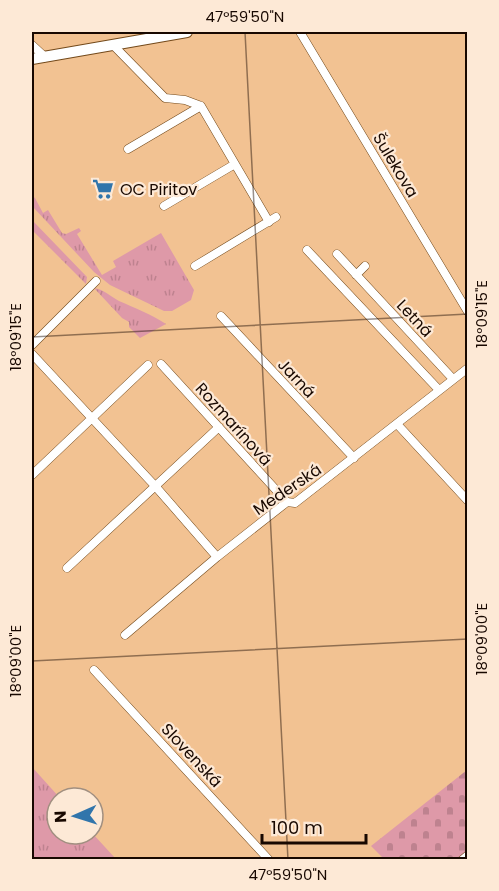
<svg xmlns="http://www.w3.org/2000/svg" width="499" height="891" viewBox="0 0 499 891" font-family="Poppins,sans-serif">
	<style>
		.grass { fill: url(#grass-tufts) }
		.cemetery { fill: url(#cemetery-stones) }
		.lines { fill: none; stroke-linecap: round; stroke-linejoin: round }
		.minor-casing { stroke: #73491a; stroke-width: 9 }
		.secondary-casing { stroke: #73491a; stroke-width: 12 }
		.minor { stroke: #fff; stroke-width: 8 }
		.secondary { stroke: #fff; stroke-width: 10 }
		.ticks { fill: none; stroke: #180800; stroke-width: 1.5; stroke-opacity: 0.45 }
		.labels { text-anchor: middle; stroke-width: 4.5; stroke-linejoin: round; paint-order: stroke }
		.street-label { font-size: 16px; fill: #180800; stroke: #fde9d6 }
		.poi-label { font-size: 16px; fill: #180800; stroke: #fde9d6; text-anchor: start }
		.neatline { fill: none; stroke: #180800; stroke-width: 2 }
		.ticks-label { font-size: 15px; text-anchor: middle; fill: #180800 }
	</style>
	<defs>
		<pattern id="grass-tufts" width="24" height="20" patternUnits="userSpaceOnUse" patternTransform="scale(1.5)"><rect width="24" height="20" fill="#de99a8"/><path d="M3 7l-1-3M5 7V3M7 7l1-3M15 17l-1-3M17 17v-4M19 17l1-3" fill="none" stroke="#be828f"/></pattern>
		<pattern id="cemetery-stones" width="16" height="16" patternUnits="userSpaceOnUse" patternTransform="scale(1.5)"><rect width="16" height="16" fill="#de99a8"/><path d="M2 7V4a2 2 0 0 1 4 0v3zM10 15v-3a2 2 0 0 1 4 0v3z" fill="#be828f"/></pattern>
	</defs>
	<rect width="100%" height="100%" fill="#f2c292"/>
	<path class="grass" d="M32 196 35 198 43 213 48 210 62 233 66 234 79 228 81 231 77 234 102 275 116 267 113 261 161 233 194 290 191 300 172 311H164L110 285 94 272 32 206Z
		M32 220 87 277 86 284 32 230Z
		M94 288C103 289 110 296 119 301 135 308 151 314 166 324L140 338 129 327V322L122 318Z
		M32 767 60 798H57V834H93L116 859H32Z"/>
	<path class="cemetery" d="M467 770V853L460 859H384L371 846Z"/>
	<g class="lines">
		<defs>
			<path id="minor" d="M300 32 468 312
				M32 45 45 57
				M114 46 165 98 185 100 201 106 269 222
				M128 149 201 106
				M164 206 235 164
				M307 250 439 390
				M337 254 453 379
				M195 266 276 217
				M356 275 365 266
				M221 316 354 458
				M32 345 96 281
				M32 354 156 487 217 557
				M161 364 287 502
				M397 424 468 501
				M32 475 148 365
				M67 568 219 427
				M125 635 217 557 287 502 295 503 468 368
				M94 670 269 860
				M462 860 468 855"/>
			<path id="secondary" d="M32 59 187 32"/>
		</defs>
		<use href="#minor" class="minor-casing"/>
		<use href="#secondary" class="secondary-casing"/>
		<use href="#minor" class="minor"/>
		<use href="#secondary" class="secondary"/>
	</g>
	<path class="ticks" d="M245 32 288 860M32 337 468 314M32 661 468 639"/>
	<defs>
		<symbol id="supermarket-bare" viewBox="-9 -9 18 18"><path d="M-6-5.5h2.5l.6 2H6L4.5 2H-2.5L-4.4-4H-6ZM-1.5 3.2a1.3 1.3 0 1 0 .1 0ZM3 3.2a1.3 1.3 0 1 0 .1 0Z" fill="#3175ab" stroke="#fde9d6" stroke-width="2.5" paint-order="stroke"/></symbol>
	</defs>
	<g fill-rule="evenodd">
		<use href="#supermarket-bare" x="88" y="174" width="30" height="30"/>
	</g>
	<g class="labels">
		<g class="street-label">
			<text transform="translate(396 165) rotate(59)" y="6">Šulekova</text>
			<text transform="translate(415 318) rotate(47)" y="6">Letná</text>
			<text transform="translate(297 378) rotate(47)" y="6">Jarná</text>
			<text transform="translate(234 424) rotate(48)" y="6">Rozmarínová</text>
			<text transform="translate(287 489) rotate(-34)" y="6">Mederská</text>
			<text transform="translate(192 755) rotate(47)" y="6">Slovenská</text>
		</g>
		<g class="poi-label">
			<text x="120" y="195">OC Piritov</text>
		</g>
	</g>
	<rect width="499" height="891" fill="none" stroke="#fde9d6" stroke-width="66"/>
	<g transform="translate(75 816) rotate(267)"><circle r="28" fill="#fde9d6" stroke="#a18f80" stroke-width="1.5"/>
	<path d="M0-4.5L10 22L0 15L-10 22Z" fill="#3175ab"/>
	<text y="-9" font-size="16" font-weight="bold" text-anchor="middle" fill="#180800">N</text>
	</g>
	<path d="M262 834v9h104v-9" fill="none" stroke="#180800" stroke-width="3"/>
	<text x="271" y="834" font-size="18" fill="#180800" stroke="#fde9d6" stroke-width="4.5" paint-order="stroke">100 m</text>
	<rect x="33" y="33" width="433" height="825" class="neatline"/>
	<g class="ticks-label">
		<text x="245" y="22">47°59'50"N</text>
		<text transform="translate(482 314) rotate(-90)" y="5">18°09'15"E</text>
		<text transform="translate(16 337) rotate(-90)" y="5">18°09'15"E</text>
		<text transform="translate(482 639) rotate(-90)" y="5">18°09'00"E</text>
		<text transform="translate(16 661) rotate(-90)" y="5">18°09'00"E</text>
		<text x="288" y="880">47°59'50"N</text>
	</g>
</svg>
